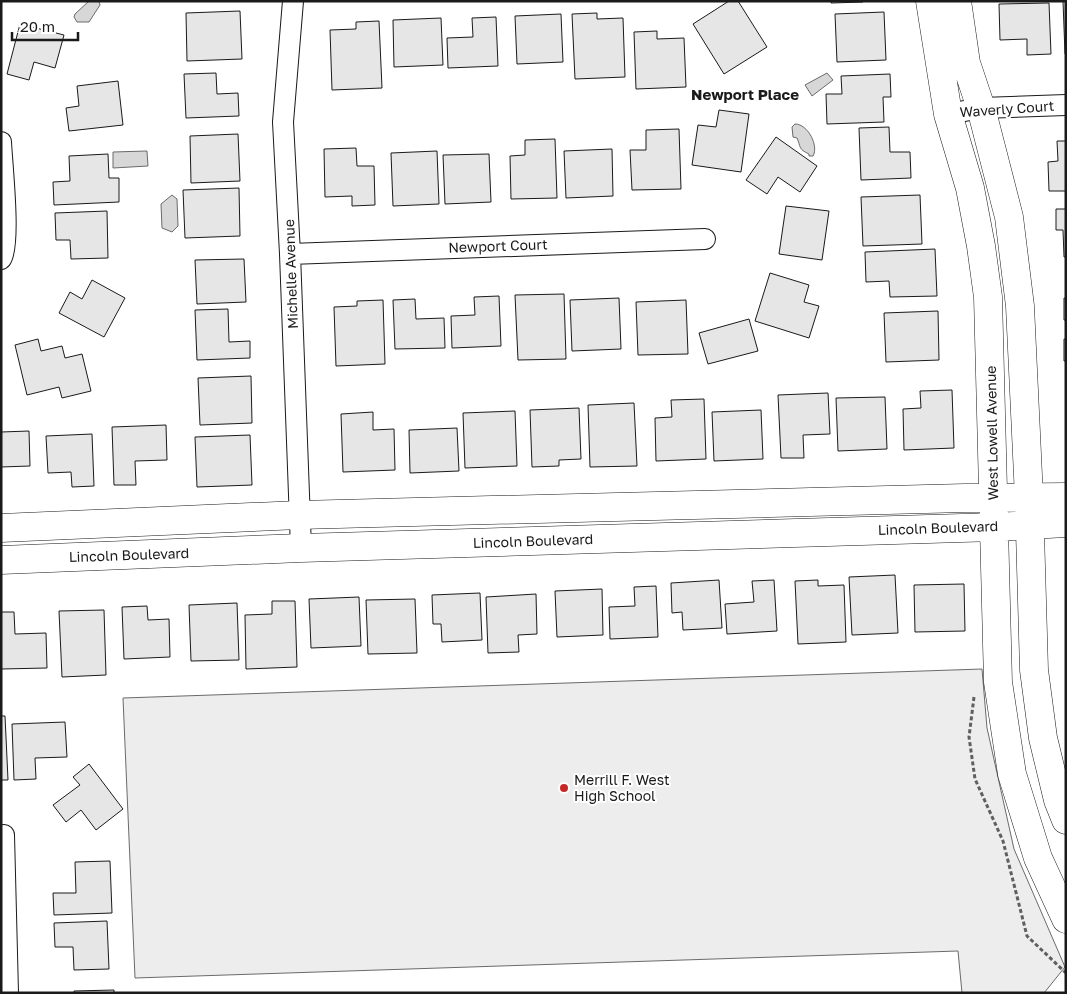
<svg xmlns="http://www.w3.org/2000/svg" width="1067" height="994" viewBox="0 0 1067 994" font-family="'Golos Text',sans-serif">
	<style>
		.built { fill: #ededed; stroke: #6a6a6a }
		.water { fill: #d7d7d7; stroke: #6a6a6a }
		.building { fill: #e6e6e6; stroke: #1a1a1a }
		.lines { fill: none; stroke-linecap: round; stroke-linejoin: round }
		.street-casing { stroke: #1a1a1a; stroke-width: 22 }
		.secondary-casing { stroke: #1a1a1a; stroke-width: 29 }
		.path { stroke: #5f5f5f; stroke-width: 3; stroke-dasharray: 4 2.5; stroke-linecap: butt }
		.street { stroke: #fff; stroke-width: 20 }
		.secondary { stroke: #fff; stroke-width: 28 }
		.poi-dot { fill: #c62828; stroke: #fff; stroke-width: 2 }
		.labels { text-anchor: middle; stroke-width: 4; stroke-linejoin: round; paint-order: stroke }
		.street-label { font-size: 14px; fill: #1a1a1a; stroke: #fff }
		.poi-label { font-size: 14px; fill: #1a1a1a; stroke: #fff; text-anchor: start }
		.neighbourhood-label { font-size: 15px; font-weight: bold; fill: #1a1a1a; stroke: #fff }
	</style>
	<rect width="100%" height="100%" fill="#fff"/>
	<path class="built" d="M982 669 987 728 1014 849 1065 967 1044 993H962L958 951 135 978 123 698Z"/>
	<path class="water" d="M89 1H99L100 5 89 22H77L74 17 75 14Z
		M827 73 833 80 812 96 805 85Z
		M795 124C808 124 819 146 813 156H809V154C798 149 801 147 797 138L793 137 792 127Z
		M147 151 148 166 113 168V152Z
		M172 195 177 199 178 226 172 232 162 228 161 204Z"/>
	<path class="building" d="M729 1H738L767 47 724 74 693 24Z
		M831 1H863V2L831 3Z
		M1063 1H1066V54H1065Z
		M1049 3 1051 54 1027 55V39L1000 40 999 4Z
		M240 11 242 59 187 61 186 13Z
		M884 12 886 60 837 62 835 14Z
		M597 13V19L623 18 625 77 575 79 572 14Z
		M561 14 563 62 517 64 515 16Z
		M496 17 498 66 448 68 447 38 473 37 472 18Z
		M441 18 443 65 394 67 393 20Z
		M379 21 382 88 332 90 330 30 356 29V22Z
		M20 24 64 35 55 68 34 62 29 80 7 74Z
		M657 31V39L684 38 686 87 636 89 634 32Z
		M216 73 217 94 238 93 239 116 186 118 184 74Z
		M890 74 891 97H883L884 122 827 124 826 94H842L841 76Z
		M118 81 123 125 69 131 66 108 79 106 77 86Z
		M719 110 749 114 741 172 692 165 698 125 716 127Z
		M889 127 890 152H910L911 178 861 180 859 128Z
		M679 129 681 189 632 190 630 150H646V130Z
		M238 134 240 181 191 183 190 136Z
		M776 137 817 166 800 192 778 177 767 194 746 180Z
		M555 139 557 198 511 199 510 156 525 155V140Z
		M1057 141H1066V191H1049L1048 162 1058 161Z
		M356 148 357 166H374L375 205 352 206V196L325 197 324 149Z
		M612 149 613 196 566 198 564 151Z
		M437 151 439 204 393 206 391 153Z
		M108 154 109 178H119V202L54 205 53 182 70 181 69 156Z
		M489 154 491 202 445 204 443 155Z
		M239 188 240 236 185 238 183 190Z
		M920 195 922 244 863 246 861 197Z
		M786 206 829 211 822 260 779 254Z
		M1056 209H1066V257H1064L1063 230H1056Z
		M107 211 108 258 71 259 70 240H56L55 213Z
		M935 249 937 296 890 297 889 281 866 282 865 252Z
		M244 259 246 302 197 304 195 260Z
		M770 273 809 285 804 302 819 306 809 338 755 321Z
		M92 280 125 298 104 337 59 313 70 292 82 299Z
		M564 294 566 359 518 360 515 295Z
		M499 296 501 346 452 348 451 316 475 315 474 297Z
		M619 298 621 349 572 351 570 300Z
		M1064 298H1066V320H1064Z
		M415 299 416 319 444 318 445 348 395 349 393 300Z
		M383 300 385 364 336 366 334 307 357 306V301Z
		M686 300 688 354 638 355 636 302Z
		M228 309 229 342 250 341V358L197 360 195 310Z
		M938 311 939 360 886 362 884 313Z
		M749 319 758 351 708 364 699 333Z
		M38 339 41 351 62 346 65 358 82 354 91 391 62 398 59 387 27 395 15 345Z
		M1064 339H1066V361H1064Z
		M251 376 252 423 200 425 198 378Z
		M952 390 954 448 904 450 903 409 921 408 920 391Z
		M828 393 830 434 803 435 804 458H781L778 395Z
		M885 397 887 449 838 451 836 398Z
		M704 399 706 459 656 461 655 418 672 417 671 400Z
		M634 403 637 466 590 467 588 405Z
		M579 408 581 459 559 460V466L532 467 530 410Z
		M761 410 763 459 714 461 712 412Z
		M515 411 517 466 465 468 463 413Z
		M373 412V430L394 429 395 470 343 472 341 414Z
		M166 425 167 460 135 461 136 485H114L112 427Z
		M457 428 459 471 410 473 409 430Z
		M29 431 30 466 1 467V432Z
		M92 434 94 486 72 487 71 472 48 473 46 436Z
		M250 435 252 485 197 487 195 437Z
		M895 575 898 633 852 635 849 577Z
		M719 580 722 628 683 630 682 612 672 613 671 583Z
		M774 580 777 631 727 634 725 604 754 602 752 581Z
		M818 580V586L844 585 846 642 798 644 795 581Z
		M964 584 965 631 915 632 914 585Z
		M656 586 658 637 610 639 609 607 635 606 634 587Z
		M602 589 603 635 557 637 555 591Z
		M480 593 482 640 442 642 441 624H433L432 595Z
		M536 594 537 634 518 635 519 652 488 653 486 597Z
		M359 597 361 646 311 648 309 599Z
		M415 599 417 653 368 654 366 600Z
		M272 601H295L297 667 246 669 245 615 272 614Z
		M237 603 239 660 191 661 189 605Z
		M147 606 148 620 169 619 170 657 124 659 122 607Z
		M104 610 106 675 62 677 59 611Z
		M1 612H14L15 634 46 633 47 668 1 669Z
		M1 716H5L8 780H1Z
		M65 722 67 757 35 758 36 779 14 780 12 724Z
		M89 764 123 809 96 830 81 810 66 822 53 805 80 785 73 777Z
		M110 861 112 913 54 915 53 893H76L75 862Z
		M107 921 109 969 74 970 73 947H55L54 923Z
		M114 990V993H74V991Z"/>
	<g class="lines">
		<defs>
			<path id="street" d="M293 1 283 122 290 254 301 548
				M948 114 981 108 1066 105
				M290 254 705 239
				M1 259C11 246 2 163 1 142
				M4 835 8 993"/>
			<path id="secondary" d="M930 1 948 114 970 188 981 246 988 297 998 682 1012 774 1038 858 1066 919
				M957 1 966 63 981 108 1009 217 1020 306 1029 497 1034 670 1043 738 1058 800 1066 820
				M1 528 299 515 965 498 1066 497
				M1 560 301 548 995 527 1066 523"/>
		</defs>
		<use href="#street" class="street-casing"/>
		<use href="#secondary" class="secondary-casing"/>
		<path class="path" d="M974 697 969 737 975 779 1003 841 1027 936 1066 973"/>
		<use href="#street" class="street"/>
		<use href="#secondary" class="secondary"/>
	</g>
	<circle class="poi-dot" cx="564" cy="788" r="5"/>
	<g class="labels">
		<g class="street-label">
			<text transform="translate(1007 109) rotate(-4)" y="5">Waverly Court</text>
			<text transform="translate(498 246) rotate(-2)" y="5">Newport Court</text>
			<text transform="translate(291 274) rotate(-92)" y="5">Michelle Avenue</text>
			<text transform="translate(992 433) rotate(-91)" y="5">West Lowell Avenue</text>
			<text transform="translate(938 528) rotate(-2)" y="5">Lincoln Boulevard</text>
			<text transform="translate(533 541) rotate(-2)" y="5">Lincoln Boulevard</text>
			<text transform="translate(129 555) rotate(-2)" y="5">Lincoln Boulevard</text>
		</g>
		<g class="poi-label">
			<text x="574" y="785">Merrill F. West<tspan x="574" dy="16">High School</tspan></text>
		</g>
		<g class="neighbourhood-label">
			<text x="745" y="100">Newport Place</text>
		</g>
	</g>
	<rect width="1067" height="994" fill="none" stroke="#1a1a1a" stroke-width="5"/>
	<path d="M12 32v8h66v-8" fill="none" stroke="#1a1a1a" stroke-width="2.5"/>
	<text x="20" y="32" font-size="15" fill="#1a1a1a" stroke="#ffffff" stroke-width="4" paint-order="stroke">20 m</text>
</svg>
